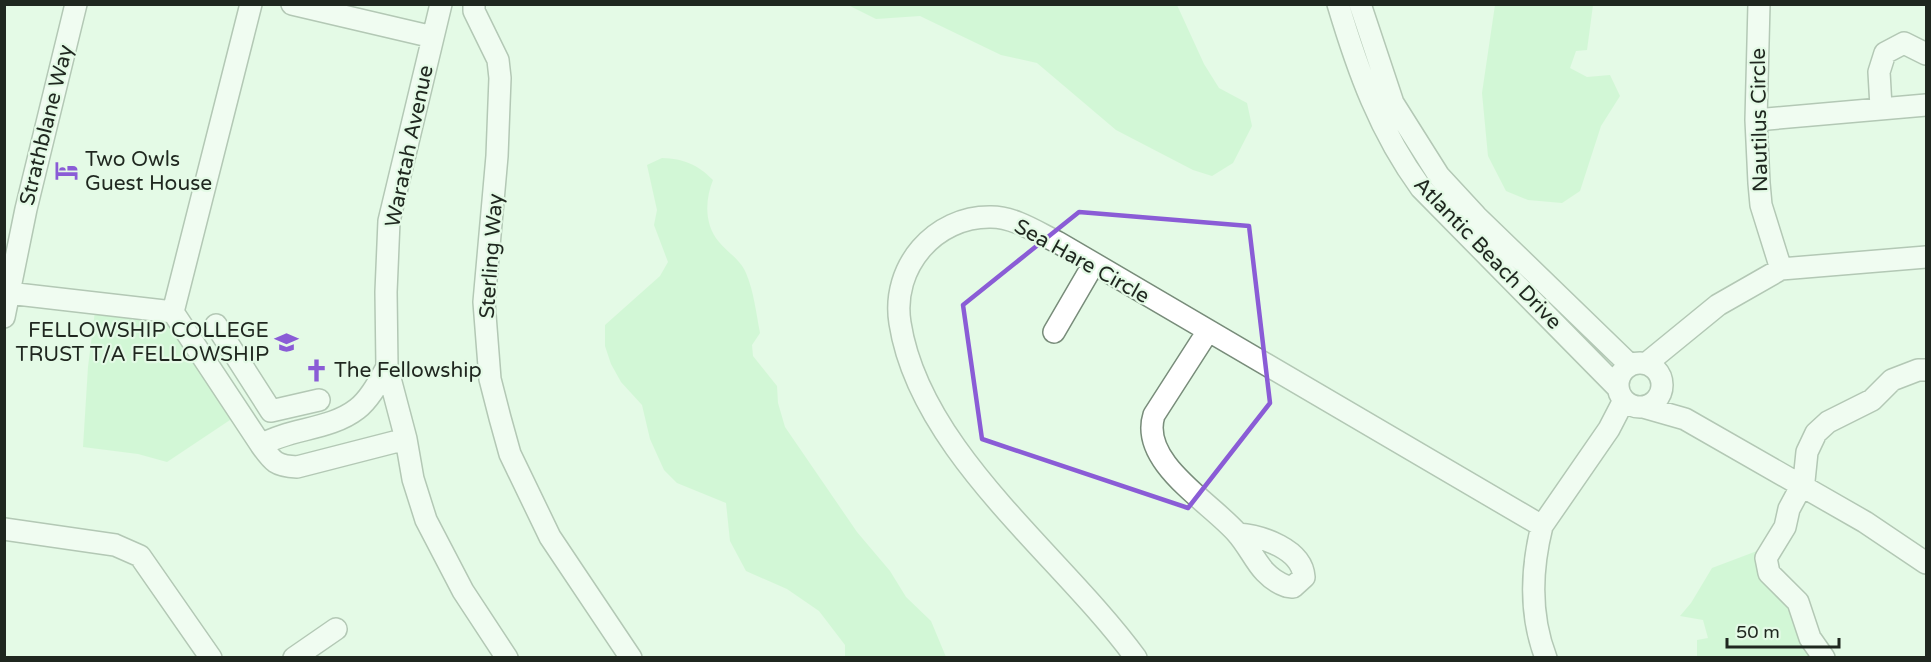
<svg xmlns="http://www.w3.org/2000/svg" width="1931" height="662" viewBox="0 0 1931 662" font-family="'Varela Round',sans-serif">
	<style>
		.green { fill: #bdf4c3 }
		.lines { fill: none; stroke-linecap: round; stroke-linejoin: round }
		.minor-casing { stroke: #788c7a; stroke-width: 24 }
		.minor { stroke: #fff; stroke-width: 21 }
		.marked { fill: none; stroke: #8a5cd6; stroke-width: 4.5; stroke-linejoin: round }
		.labels { text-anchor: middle; stroke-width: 4.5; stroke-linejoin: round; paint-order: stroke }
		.street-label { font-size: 21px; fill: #1f271f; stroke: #e4fae6 }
		.poi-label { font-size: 21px; fill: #1f271f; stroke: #e4fae6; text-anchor: start }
	</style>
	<rect width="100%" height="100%" fill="#e4fae6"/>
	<path class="green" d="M848 5H1177L1204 64 1219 88 1247 103 1252 126 1233 163 1212 176 1193 170 1116 130 1037 63 1001 55 920 16 876 19Z
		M1495 5H1593L1587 50 1576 51 1570 68 1587 77 1610 75 1620 96 1601 126 1580 191 1562 203 1528 200 1506 191 1488 156 1482 93Z
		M662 158C684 159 697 164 713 180 705 200 704 224 719 242 728 253 740 259 746 273 754 292 756 313 760 333L752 345 753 356 777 386 778 403 785 427 857 532 890 571 906 597 931 621 946 657H845V645L819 611 787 589 746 571 730 541 726 503 677 483 664 470 650 439 642 405 621 382 611 364 605 346V325L660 276 668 262 654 225 657 210 647 165Z
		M95 311 163 319 176 327 236 416 167 462 138 454 83 447 88 367Z
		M1757 551 1760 572 1800 606 1821 657H1697V640L1708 638 1703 620 1680 616 1691 603 1712 568Z"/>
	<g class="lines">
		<defs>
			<path id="minor" d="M292 4 433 37
				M441 4 389 221 386 292 387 367 406 439 413 479 426 520 463 591 507 658
				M474 4V11L498 60 500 78 497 156 484 302 490 379 500 418 510 454 550 537 631 658
				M1338 4C1358 71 1380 132 1421 188L1618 388
				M1360 4 1393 103 1439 176 1476 216 1630 365
				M1759 4 1756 120 1759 183 1761 205 1781 269
				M1881 107 1879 72 1885 53 1904 43 1926 54
				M1756 120 1926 105
				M8 293 173 312 261 445C273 462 276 466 297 467L406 439
				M173 312 251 4
				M4 317 26 209 76 4
				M216 325 271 411 319 400
				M1208 331 1154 415C1139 462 1210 502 1237 533 1254 552 1259 576 1286 586L1293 587 1304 577C1302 549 1262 536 1238 534
				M1054 332 1093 265
				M1618 385a22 22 0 1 1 44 0a22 22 0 1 1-44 0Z
				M1647 363 1718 305 1781 269 1926 257
				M1643 407 1685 419 1865 522 1926 563
				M261 445C290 428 330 430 357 409 370 399 379 381 387 367
				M1542 526C1531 570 1529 614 1546 658
				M4 529 115 545 140 556 211 658
				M294 658 336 629
				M1136 658C1061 555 920 452 900 323 891 267 935 216 991 217 1015 217 1038 233 1059 243L1542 526 1609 429 1624 400
				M1824 658 1810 638 1798 602 1769 573 1766 558 1785 527 1789 509 1804 481 1807 452 1816 433 1828 422 1872 400 1892 380 1918 370H1926"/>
		</defs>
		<use href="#minor" class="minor-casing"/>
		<use href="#minor" class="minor"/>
	</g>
	<path d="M0 0H1931V662H0ZM1079 212 1249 226 1270 403 1188 508 982 439 963 305Z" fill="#e4fae6" fill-opacity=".55" fill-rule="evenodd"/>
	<path class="marked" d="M1079 212 1249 226 1270 403 1188 508 982 439 963 305Z"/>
	<defs>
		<symbol id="hotel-bare" viewBox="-9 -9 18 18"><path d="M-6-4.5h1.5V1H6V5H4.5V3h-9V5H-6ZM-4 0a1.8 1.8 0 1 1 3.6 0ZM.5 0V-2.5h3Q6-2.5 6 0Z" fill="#8a5cd6" stroke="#e4fae6" stroke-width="2.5" paint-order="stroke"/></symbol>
		<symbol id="school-bare" viewBox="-9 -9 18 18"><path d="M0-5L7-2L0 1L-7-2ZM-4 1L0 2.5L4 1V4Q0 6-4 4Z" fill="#8a5cd6" stroke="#e4fae6" stroke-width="2.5" paint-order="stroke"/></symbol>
		<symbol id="church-bare" viewBox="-9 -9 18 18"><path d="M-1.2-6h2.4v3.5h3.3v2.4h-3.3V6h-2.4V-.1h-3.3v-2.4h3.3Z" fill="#8a5cd6" stroke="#e4fae6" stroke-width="2.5" paint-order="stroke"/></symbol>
	</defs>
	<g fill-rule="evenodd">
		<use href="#hotel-bare" x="50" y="154" width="33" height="33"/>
		<use href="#school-bare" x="270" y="326" width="33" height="33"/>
		<use href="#church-bare" x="300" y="354" width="33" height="33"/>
	</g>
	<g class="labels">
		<g class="street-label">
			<text transform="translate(1759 120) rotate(-91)" y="7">Nautilus Circle</text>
			<text transform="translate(46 125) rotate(-76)" y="7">Strathblane Way</text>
			<text transform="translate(409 146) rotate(-78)" y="7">Waratah Avenue</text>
			<text transform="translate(1488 253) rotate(46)" y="7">Atlantic Beach Drive</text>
			<text transform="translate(491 256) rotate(-86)" y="7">Sterling Way</text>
			<text transform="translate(1082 261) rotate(29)" y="7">Sea Hare Circle</text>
		</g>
		<g class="poi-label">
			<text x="85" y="166">Two Owls<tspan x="85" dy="24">Guest House</tspan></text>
			<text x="269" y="337" text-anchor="end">FELLOWSHIP COLLEGE<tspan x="269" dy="24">TRUST T/A FELLOWSHIP</tspan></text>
			<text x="334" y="377">The Fellowship</text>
		</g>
	</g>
	<rect width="1931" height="662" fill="none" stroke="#1f271f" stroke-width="12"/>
	<path d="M1727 638v9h112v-9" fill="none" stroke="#1f271f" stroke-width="3"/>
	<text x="1736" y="638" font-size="18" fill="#1f271f" stroke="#e4fae6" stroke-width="4.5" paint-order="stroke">50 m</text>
</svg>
